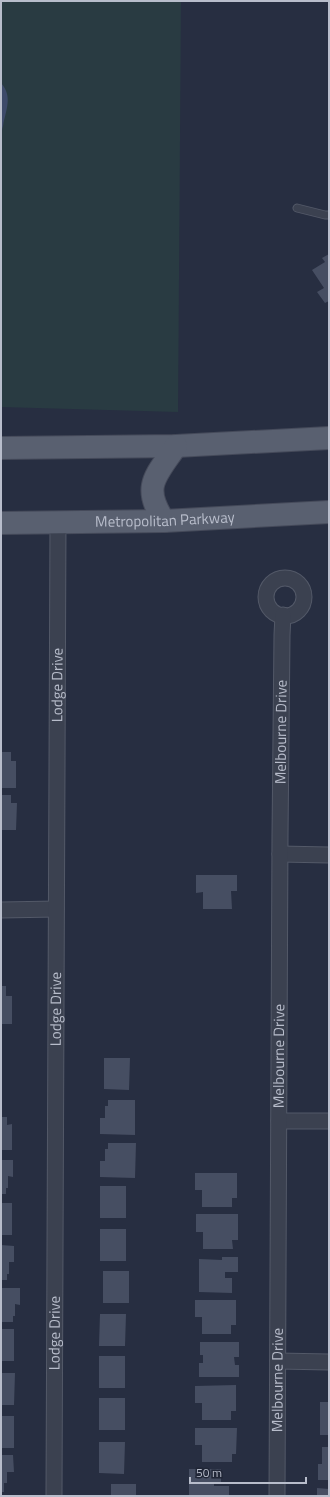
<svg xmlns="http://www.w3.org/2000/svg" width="330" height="1497" viewBox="0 0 330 1497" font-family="'Titillium Web',sans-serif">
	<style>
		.green { fill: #293b42 }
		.water { fill: #3d4a69 }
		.building { fill: #464e62 }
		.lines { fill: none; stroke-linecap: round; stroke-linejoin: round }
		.service-casing { stroke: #535968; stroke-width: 9 }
		.minor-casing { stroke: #535968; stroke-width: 17 }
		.primary-casing { stroke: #454a5a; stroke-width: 24 }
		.service { stroke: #3b4150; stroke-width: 7 }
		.minor { stroke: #3b4150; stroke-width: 15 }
		.primary { stroke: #596070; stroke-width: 22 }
		.labels { text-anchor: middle; stroke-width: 3.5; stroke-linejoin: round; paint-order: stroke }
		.street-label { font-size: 15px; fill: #b8bdcb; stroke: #202636 }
	</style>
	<rect width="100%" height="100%" fill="#272e41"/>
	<path class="green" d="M1 1H181L178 412 1 407Z"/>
	<path class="water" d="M1 83C13 96 6 110 3 126 1 132 2 139 1 145Z"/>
	<path class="building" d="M329 254V301L325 303 317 292 324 288 312 270 325 262 322 258Z
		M1 752H11V761H16V788H1Z
		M1 795H11V803H17L16 830H1Z
		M196 875H237V891H231L232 909H203V892L196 893Z
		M1 986H6V996H12V1024H1Z
		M104 1058H130L129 1090 104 1089Z
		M108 1100H135V1135L100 1134V1118H105V1106H108Z
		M1 1117H7V1125L12 1124V1150H1Z
		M108 1143H136L135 1178 100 1177V1161H105V1149H108Z
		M1 1160H13V1177L8 1176V1188H6V1194H1Z
		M195 1173H237V1198H232V1207H202V1190H195Z
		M100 1186H126V1218H100Z
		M1 1203H12V1235H1Z
		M196 1214H238V1240H232L233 1249H203V1232H196Z
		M100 1229H126V1261H100Z
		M1 1245 14 1246V1262H9V1274H7V1280H1Z
		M222 1257H238V1272H225V1278H232V1293L199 1292V1259L222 1260Z
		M103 1271H129V1303H103Z
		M1 1288H20V1305L15 1304V1316H13V1322H1Z
		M195 1300H236V1325H231V1334H202V1317H195Z
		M100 1314H126L125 1346H99Z
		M1 1329H14V1361H1Z
		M200 1342H239V1357H234L235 1365H239V1377H199V1363H203V1355H200Z
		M99 1356H125V1388H99Z
		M1 1373H15L14 1405H1Z
		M236 1385V1411H231V1420H202V1403H195V1386Z
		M99 1398H125V1430H99Z
		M320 1402H329V1435H320Z
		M1 1416H14V1448H1Z
		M195 1428H237L236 1454H232V1462H202V1445H195Z
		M99 1442H125L124 1474 99 1473Z
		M322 1447H329V1480H318V1464H322Z
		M1 1455H13L14 1472H7V1483H4V1492H1Z
		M189 1469H221V1482H214V1486H229V1496H189Z
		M111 1484H136V1496H111Z
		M317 1488 329 1489V1496H317Z"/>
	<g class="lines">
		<defs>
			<path id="service" d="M297 208 325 215H329"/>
			<g id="minor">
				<circle cx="285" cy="597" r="19"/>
				<path d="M280 854 329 855"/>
				<path d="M1 910 56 909"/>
				<path d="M279 1121H329"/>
				<path d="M278 1361 329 1362"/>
				<path id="s1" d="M54 1496 58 522"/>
				<path id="s2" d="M277 1496 280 836 282 635 283 615"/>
			</g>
			<g id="primary">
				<path d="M1 448 176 446 329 438"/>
				<path d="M164 521C141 486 156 476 176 446"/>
				<path id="s3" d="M1 523 164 521 329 512"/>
			</g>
		</defs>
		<use href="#service" class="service-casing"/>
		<use href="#minor" class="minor-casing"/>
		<use href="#primary" class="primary-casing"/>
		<use href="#service" class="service"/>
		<use href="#minor" class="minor"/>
		<use href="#primary" class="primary"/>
	</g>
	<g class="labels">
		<g class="street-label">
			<text dy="5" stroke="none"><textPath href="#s3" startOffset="164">Metropolitan Parkway</textPath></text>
			<text dy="5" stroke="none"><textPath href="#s1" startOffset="811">Lodge Drive</textPath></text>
			<text dy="5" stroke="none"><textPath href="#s2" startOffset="764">Melbourne Drive</textPath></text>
			<text dy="5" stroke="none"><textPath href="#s1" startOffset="487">Lodge Drive</textPath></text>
			<text dy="5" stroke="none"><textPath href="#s2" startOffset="440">Melbourne Drive</textPath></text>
			<text dy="5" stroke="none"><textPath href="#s1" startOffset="163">Lodge Drive</textPath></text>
			<text dy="5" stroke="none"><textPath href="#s2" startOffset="116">Melbourne Drive</textPath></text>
		</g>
	</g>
	<rect width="330" height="1497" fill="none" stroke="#b8bdcb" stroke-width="4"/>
	<path d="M190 1477v6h116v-6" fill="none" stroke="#b8bdcb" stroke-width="2"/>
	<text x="196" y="1477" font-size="12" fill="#b8bdcb" stroke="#202636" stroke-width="3" paint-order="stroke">50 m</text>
</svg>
